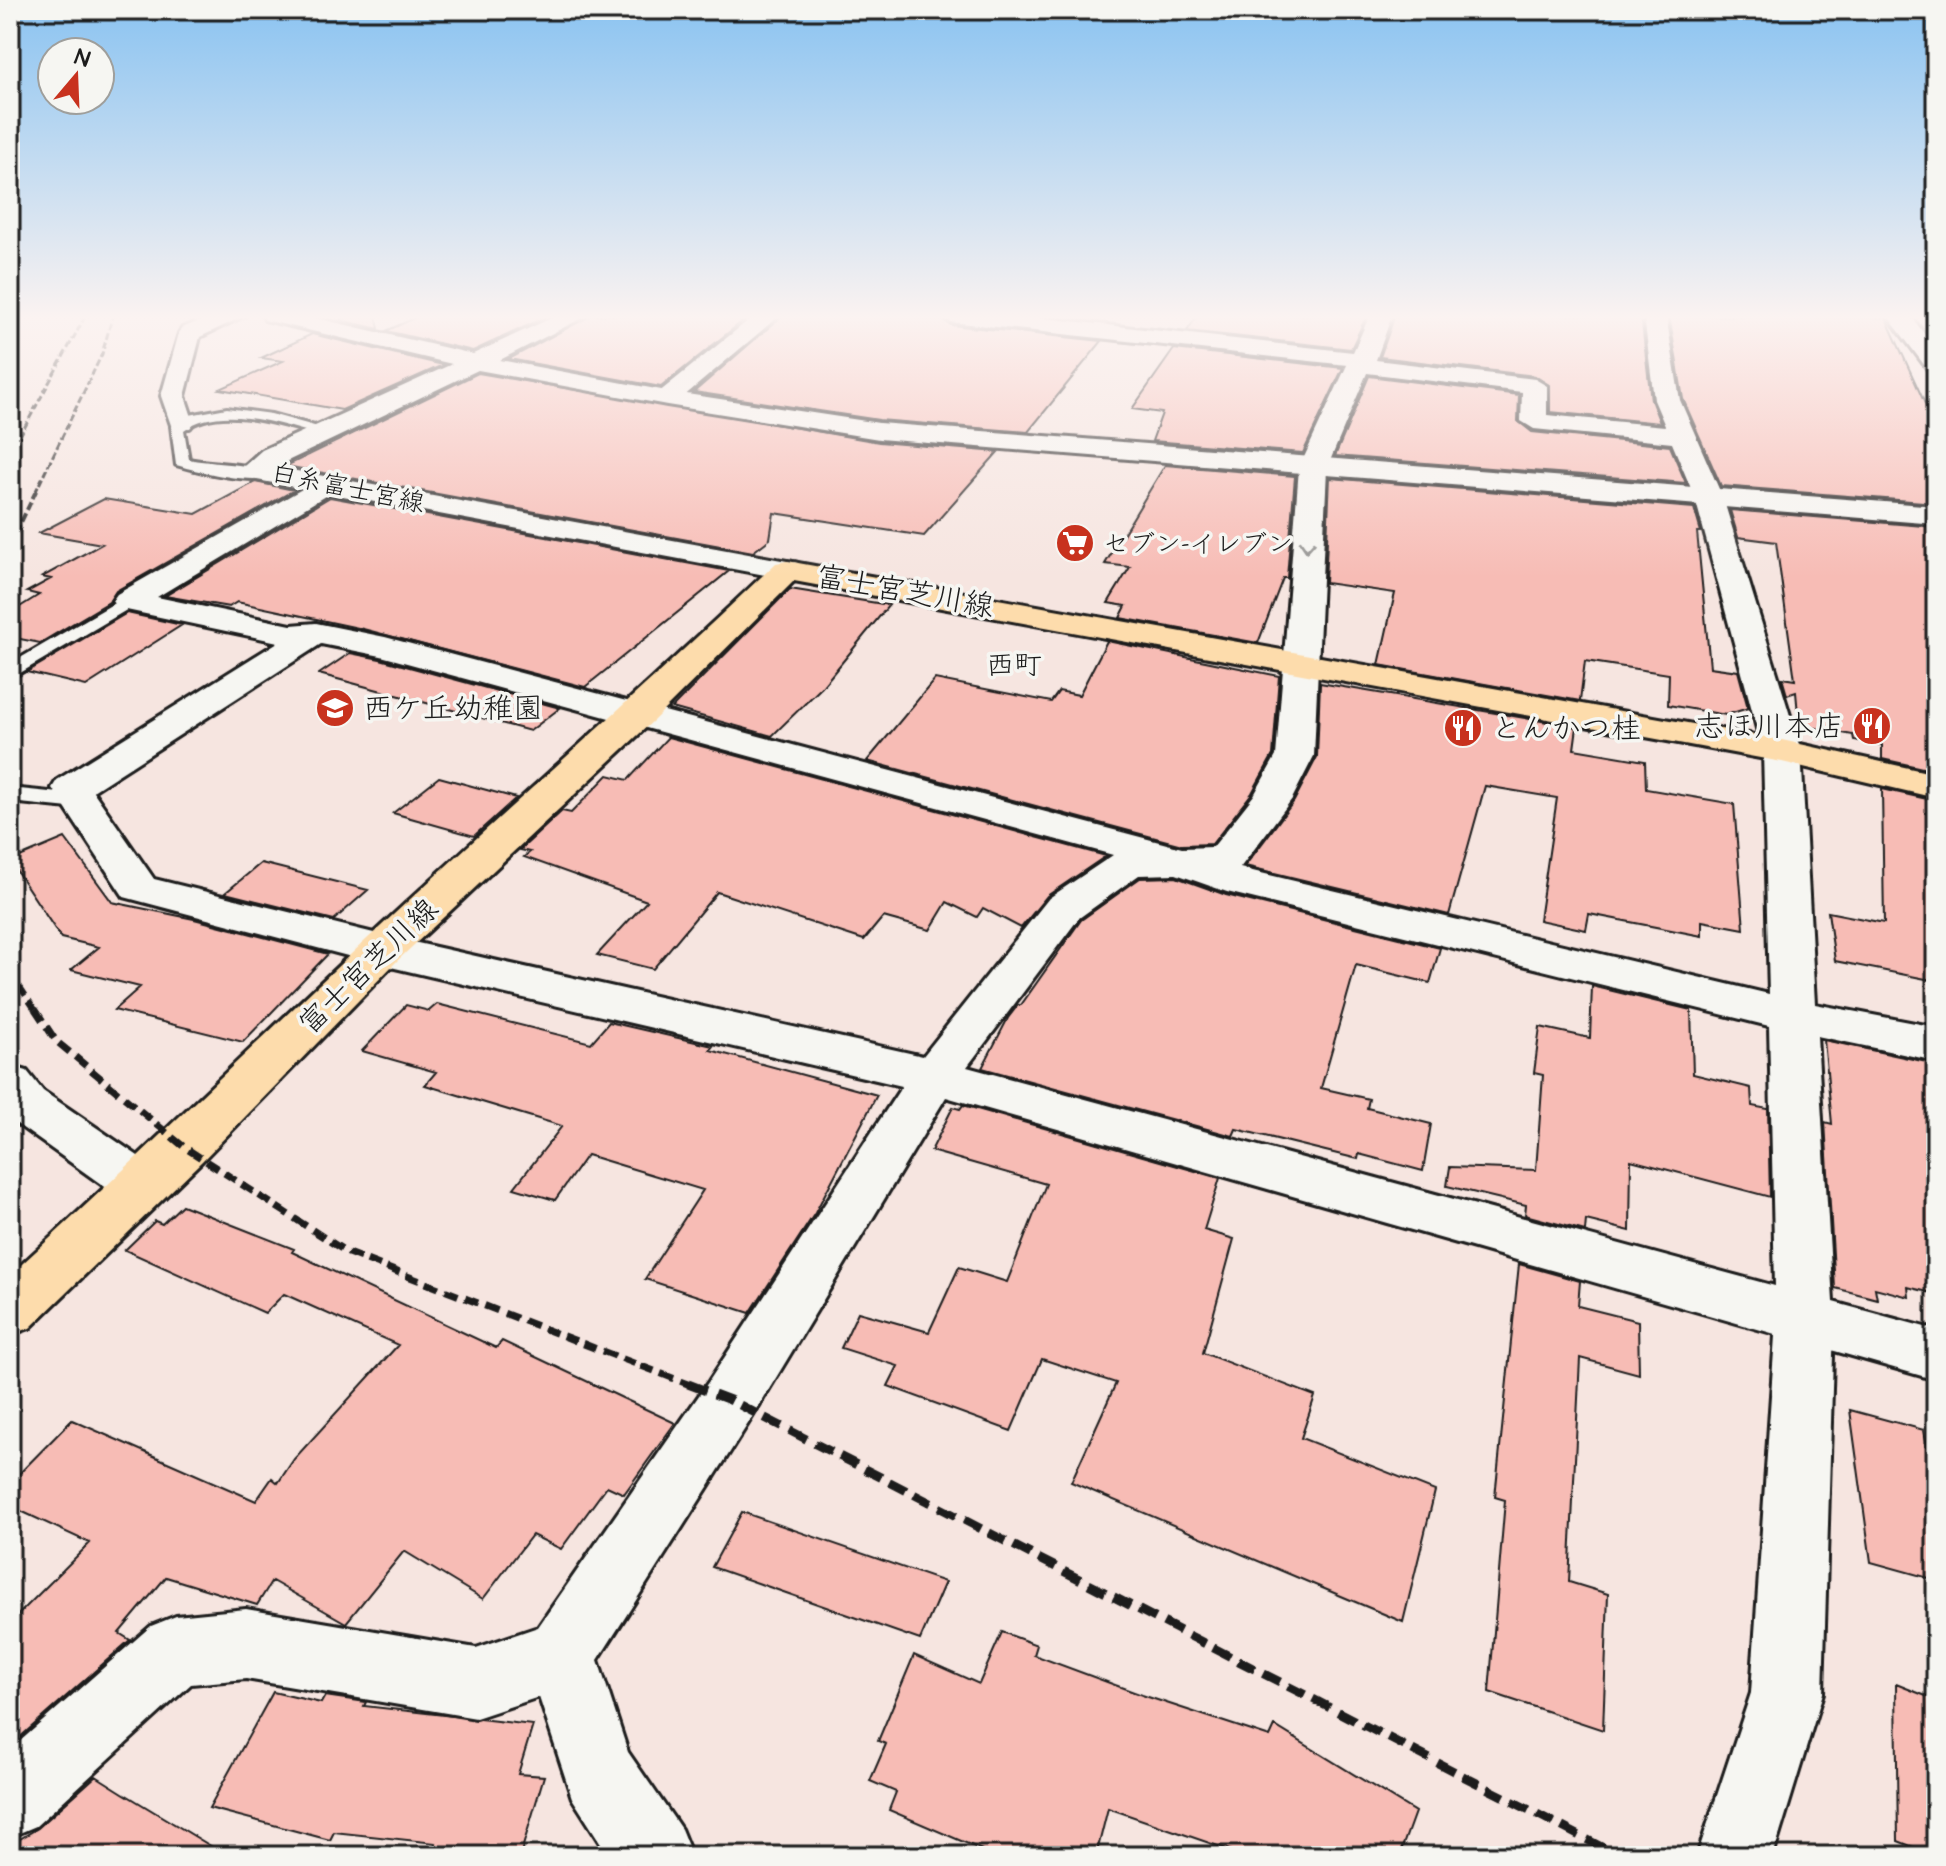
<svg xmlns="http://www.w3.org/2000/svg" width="1946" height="1866" viewBox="0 0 1946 1866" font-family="'Architects Daughter','Klee One',sans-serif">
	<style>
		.building { fill: #f7bcb5; stroke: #1c1c1c; stroke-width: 2 }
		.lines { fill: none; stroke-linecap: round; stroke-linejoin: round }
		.lane-casing { stroke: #1c1c1c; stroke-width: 6 }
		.street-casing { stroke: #1c1c1c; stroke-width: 6 }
		.secondary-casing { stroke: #1c1c1c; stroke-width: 6 }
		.primary-casing { stroke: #1c1c1c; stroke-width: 6 }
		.lane { fill: #f6f6f2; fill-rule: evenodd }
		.street { fill: #f6f6f2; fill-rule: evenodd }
		.secondary { fill: #f6f6f2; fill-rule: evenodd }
		.primary { fill: #fddcac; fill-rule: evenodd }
		.rail-far4 { stroke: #1c1c1c; stroke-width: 3; stroke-dasharray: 7 3; stroke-linecap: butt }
		.rail-far3 { stroke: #1c1c1c; stroke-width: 4; stroke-dasharray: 9 4; stroke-linecap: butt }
		.rail-far2 { stroke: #1c1c1c; stroke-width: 6; stroke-dasharray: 11 6; stroke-linecap: butt }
		.rail-far1 { stroke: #1c1c1c; stroke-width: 7; stroke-dasharray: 14 7; stroke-linecap: butt }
		.rail { stroke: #1c1c1c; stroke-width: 9; stroke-dasharray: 19 9; stroke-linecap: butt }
		.oneway { stroke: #949492 }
		.labels { text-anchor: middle; stroke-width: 7; stroke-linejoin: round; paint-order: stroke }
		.far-street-label { font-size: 26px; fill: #1c1c1c; stroke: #f6f6f2 }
		.far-poi-label { font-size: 26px; fill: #1c1c1c; stroke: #f6f6f2; text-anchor: start }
		.far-quarter-label { font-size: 28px; fill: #1c1c1c; stroke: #f6f6f2 }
		.street-label { font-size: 30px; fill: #1c1c1c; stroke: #f6f6f2 }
		.poi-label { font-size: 30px; fill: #1c1c1c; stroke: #f6f6f2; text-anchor: start }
	</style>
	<rect width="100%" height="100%" fill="#f6e5e0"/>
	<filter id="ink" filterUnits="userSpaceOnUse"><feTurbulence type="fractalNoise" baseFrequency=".0125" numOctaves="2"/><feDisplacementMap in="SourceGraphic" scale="16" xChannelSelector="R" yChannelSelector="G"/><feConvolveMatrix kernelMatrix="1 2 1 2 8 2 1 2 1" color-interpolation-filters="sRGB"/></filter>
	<g filter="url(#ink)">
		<path class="building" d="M351 315H376L379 329 340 320Z
			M421 315H550L473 351 386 331Z
			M591 315H750L661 387 509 359Z
			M783 315H903L942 320 951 325 1102 341 1028 432 879 420 694 392Z
			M1198 315H1367L1351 349 1187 331Z
			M1395 315H1641L1651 400 1660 423 1550 412V386L1535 376 1380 357Z
			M1669 315 1886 318 1936 428V503L1721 486 1683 399Z
			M312 334 443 365 342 410 220 389 283 361 261 358Z
			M1174 349 1343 368 1303 453 1152 441 1162 413 1132 409Z
			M478 373 879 442 998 452 924 536 774 513 770 539 753 552 286 466Z
			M1369 376 1519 395 1518 421 1532 432 1670 446 1686 483 1335 456Z
			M1165 465 1295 476 1287 578H1283L1258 643 1120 618 1126 606 1108 603 1130 567 1105 564Z
			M1330 478 1694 508 1701 532H1697L1710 667 1738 671 1748 708 1726 715 1668 705 1669 674 1585 661 1580 701 1379 665 1395 593 1325 583Z
			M255 482 294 490 116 591 109 602 40 643 10 637V613L39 595 27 592 51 579 42 577 102 544 39 533 104 499 196 514Z
			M330 497 729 571 585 687 363 629 237 602 229 607 165 596Z
			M1730 510 1936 527V771L1882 759V745L1854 740 1853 735 1799 725 1796 692 1787 695 1782 678 1795 680 1776 542 1738 537Z
			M790 589 889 605 822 687 772 736 672 708Z
			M127 613 182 625 86 686 27 672Z
			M1107 641 1279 676 1273 755 1252 793 1212 844 1182 845 867 761 935 679 1051 702 1059 691 1079 695Z
			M350 653 380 659 560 708 530 731 319 674Z
			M1320 683 1577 727 1574 749 1645 761 1646 789 1734 804 1744 929 1702 921V936L1589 914 1586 930 1539 920 1557 798 1485 786 1449 915 1245 866 1294 801 1317 757Z
			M668 737 1106 856 1047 896 1021 928 983 908 977 917 947 902 930 930 883 917 864 940 717 892 653 969 597 955 647 901 524 857 530 852 520 850 562 811 571 813 608 775 628 780Z
			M439 777 516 798 474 836 393 813Z
			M1882 789 1936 801V981L1835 961 1828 912 1884 923Z
			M65 838 112 902 194 919 328 954 243 1042 114 1010 140 987 71 970 99 947 61 938 10 861Z
			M261 863 368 890 334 920 225 893Z
			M1176 877 1226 895 1440 948 1430 983 1356 965 1321 1088 1369 1099 1367 1108 1431 1124 1423 1171 1359 1154 1358 1159 1236 1129 1233 1136 982 1068 1008 1018 1018 1005H1021L1081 920 1140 878Z
			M1592 986 1691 1010 1693 1074 1751 1088 1752 1106 1768 1109 1770 1197 1631 1160 1630 1231 1586 1220 1585 1231 1525 1215 1526 1205 1447 1186 1450 1167 1536 1170 1543 1075 1534 1073 1540 1027 1590 1038Z
			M437 1004 591 1043 609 1022 713 1046 710 1050 877 1095 815 1213 750 1313 645 1279 703 1190 587 1155 555 1200 514 1188 562 1126 425 1085 436 1072 362 1051 406 1005 429 1011Z
			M1824 1040 1936 1064V1294L1908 1287 1909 1297 1875 1288 1877 1299 1835 1288 1825 1122 1832 1124Z
			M963 1105 1220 1178 1204 1230 1234 1239 1203 1353 1315 1396 1301 1438 1435 1491 1403 1622 1071 1482 1116 1383 1042 1359 1011 1431 888 1386 898 1366 841 1348 858 1312 929 1332 959 1267 1007 1282 1046 1184 931 1151 953 1107 960 1109Z
			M182 1205 294 1249 292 1252 496 1348 502 1341 675 1423 624 1494 607 1486 561 1549 532 1535 483 1599 404 1551 346 1623 272 1581 257 1605 166 1577 119 1633 130 1640 10 1746V1623L90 1543 10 1506V1483L72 1420 256 1501 272 1478 278 1483 294 1459 398 1345 284 1294 265 1313 125 1250 155 1221 162 1224Z
			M1519 1264 1580 1281 1578 1306 1638 1321 1639 1374 1580 1358 1569 1582 1608 1594 1603 1730 1489 1692 1505 1500 1495 1497Z
			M1850 1410 1924 1430 1936 1493V1580L1871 1562Z
			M742 1512 945 1582 920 1640 712 1567Z
			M1002 1632 1037 1645 1034 1655 1142 1695 1270 1737 1275 1726 1415 1812 1399 1856H1247L1108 1808 1096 1856H996L889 1810 896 1792 870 1781 886 1744 878 1741 914 1655 979 1684Z
			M1896 1684 1936 1700V1856L1898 1841Z
			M273 1692 321 1703 325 1696 366 1702 364 1706 533 1725 518 1774 544 1776 520 1856 433 1852 436 1843 334 1832 330 1840 209 1808Z
			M96 1776 123 1793 227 1856H10V1845L38 1828Z"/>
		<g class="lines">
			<defs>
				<path id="lane" d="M227 408 271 414 336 432 328 437C286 427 222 401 184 430L189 459C210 464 263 464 275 474 260 487 196 471 176 465L171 426 184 416Z
					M128 595 138 601 135 605 10 679V664Z
					M10 788 79 795 91 802 79 809 10 802Z"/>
				<path id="street" d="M214 315H246L200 337 185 396 194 423 190 428H172L161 396 179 333 182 328Z
					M755 315H780L676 403H658L655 398 658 393Z
					M940 315H1016L1353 352 1370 315H1392L1376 360 1535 379 1547 386V415L1665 426 1654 400 1644 315H1666L1680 400 1723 498 1801 751 1815 1004 1936 1027V1061L1817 1036 1833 1302 1936 1330V1380L946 1097 751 1419 598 1660 628 1752 681 1829 692 1856H609L572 1798 539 1697 476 1718 246 1679 191 1684 36 1826 10 1837V1750L151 1626 176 1616 246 1609 476 1648 538 1627 709 1381 902 1086 382 965 124 897 52 788 57 780 278 642 117 608 112 601 117 594 325 476 335 478 339 484 335 490 157 597 291 625 316 623 385 637 1182 848 1213 847 1254 795 1276 756 1299 468 1347 365 951 322ZM1367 373 1522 392 1521 421 1534 429 1672 443 1695 498 1763 751 1769 994 1240 868 1292 799 1314 756 1327 468ZM321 644 381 656 1113 855 1049 898 923 1056 382 935 154 879 93 791ZM1176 874 1227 892 1769 1026 1775 1286 967 1067 1079 918 1139 875Z
					M10 1066 27 1071 43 1091 160 1171 167 1185 160 1199 141 1205 122 1199 10 1119Z"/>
				<path id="secondary" d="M262 315H303L473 354 558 315H588L500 360 667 391 879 423 1936 506V524L879 439 667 405 478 370 275 467 798 563 803 570 798 577 787 579 257 480 244 466 262 450 452 364 265 320Z
					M1887 315H1910L1936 349V372L1928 370Z
					M1805 1297 1825 1304 1834 1321 1823 1693 1773 1856H1697L1751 1693 1776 1321 1785 1304Z"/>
				<path id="primary" d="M787 561 1782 740 1936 774V798L1782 762 794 581 653 721 398 960 202 1161 30 1328 10 1335V1275C131 1165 247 1051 366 940 502 813 642 691 776 563Z"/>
			</defs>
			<use href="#lane" class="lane-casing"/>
			<use href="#street" class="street-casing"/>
			<use href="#secondary" class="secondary-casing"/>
			<use href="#primary" class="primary-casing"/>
			<use href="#lane" class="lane"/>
			<use href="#street" class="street"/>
			<use href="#secondary" class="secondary"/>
			<use href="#primary" class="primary"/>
			<path class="rail-far4" d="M10 454 86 315
				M35 493 102 354 113 315"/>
			<path class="rail-far3" d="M10 545 36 491"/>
			<path class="rail-far2" d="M10 972 36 1011"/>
			<path class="rail-far1" d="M35 1009 56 1041 184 1147 348 1253 693 1386"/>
			<path class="rail" d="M688 1384 730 1400 1619 1856"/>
		</g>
		<defs><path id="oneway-chevron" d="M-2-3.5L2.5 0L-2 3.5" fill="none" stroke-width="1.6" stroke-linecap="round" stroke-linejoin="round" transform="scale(2)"/></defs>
		<use class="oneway" href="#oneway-chevron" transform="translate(1307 546) rotate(94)"/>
	</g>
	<linearGradient id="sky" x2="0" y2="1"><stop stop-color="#8ac3f1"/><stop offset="0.55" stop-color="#fbf3f1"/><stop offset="1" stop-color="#fbf3f1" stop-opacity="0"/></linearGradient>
	<rect width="1946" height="577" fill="url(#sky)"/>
	<defs>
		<symbol id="supermarket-disc" viewBox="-11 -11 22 22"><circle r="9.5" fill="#c8321e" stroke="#f6f6f2"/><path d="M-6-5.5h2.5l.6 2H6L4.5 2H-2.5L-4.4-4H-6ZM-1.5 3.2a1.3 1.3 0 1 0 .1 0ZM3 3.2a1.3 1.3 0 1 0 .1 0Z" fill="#fff"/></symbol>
		<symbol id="school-disc" viewBox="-11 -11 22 22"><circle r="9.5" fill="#c8321e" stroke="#f6f6f2"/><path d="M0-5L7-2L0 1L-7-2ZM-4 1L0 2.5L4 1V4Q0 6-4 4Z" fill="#fff"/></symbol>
		<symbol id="restaurant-disc" viewBox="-11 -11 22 22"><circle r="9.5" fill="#c8321e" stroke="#f6f6f2"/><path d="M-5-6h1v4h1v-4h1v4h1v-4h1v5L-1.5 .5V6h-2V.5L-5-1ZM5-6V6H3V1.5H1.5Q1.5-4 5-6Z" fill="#fff"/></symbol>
	</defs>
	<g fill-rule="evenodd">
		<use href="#supermarket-disc" x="1053" y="521" width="44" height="44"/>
		<use href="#school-disc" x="313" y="686" width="44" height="44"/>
		<use href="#restaurant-disc" x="1850" y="704" width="44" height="44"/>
		<use href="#restaurant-disc" x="1441" y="706" width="44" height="44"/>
	</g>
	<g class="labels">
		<g class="far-street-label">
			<text transform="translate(348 487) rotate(12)" y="9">白糸富士宮線</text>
		</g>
		<g class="far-poi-label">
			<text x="1103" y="552">セブン-イレブン</text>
		</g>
		<g class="far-quarter-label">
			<text x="1014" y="674">西町</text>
		</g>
		<g class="street-label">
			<text transform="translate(905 591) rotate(10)" y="10">富士宮芝川線</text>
			<text transform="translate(368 966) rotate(-44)" y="10">富士宮芝川線</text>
		</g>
		<g class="poi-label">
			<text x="363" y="718">西ケ丘幼稚園</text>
			<text x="1844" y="736" text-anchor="end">志ほ川本店</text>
			<text x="1491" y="738">とんかつ桂</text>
		</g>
	</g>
	<rect width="1946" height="1866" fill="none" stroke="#f6f6f2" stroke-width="40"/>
	<rect x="20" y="20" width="1906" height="1826" fill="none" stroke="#1c1c1c" stroke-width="3" filter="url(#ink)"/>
	<g transform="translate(76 76) rotate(19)"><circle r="38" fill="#f6f6f2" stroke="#9f9f9c" stroke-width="2"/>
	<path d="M0-6L14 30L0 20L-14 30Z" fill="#c8321e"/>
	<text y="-12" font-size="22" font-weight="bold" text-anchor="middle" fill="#1c1c1c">N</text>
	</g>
</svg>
